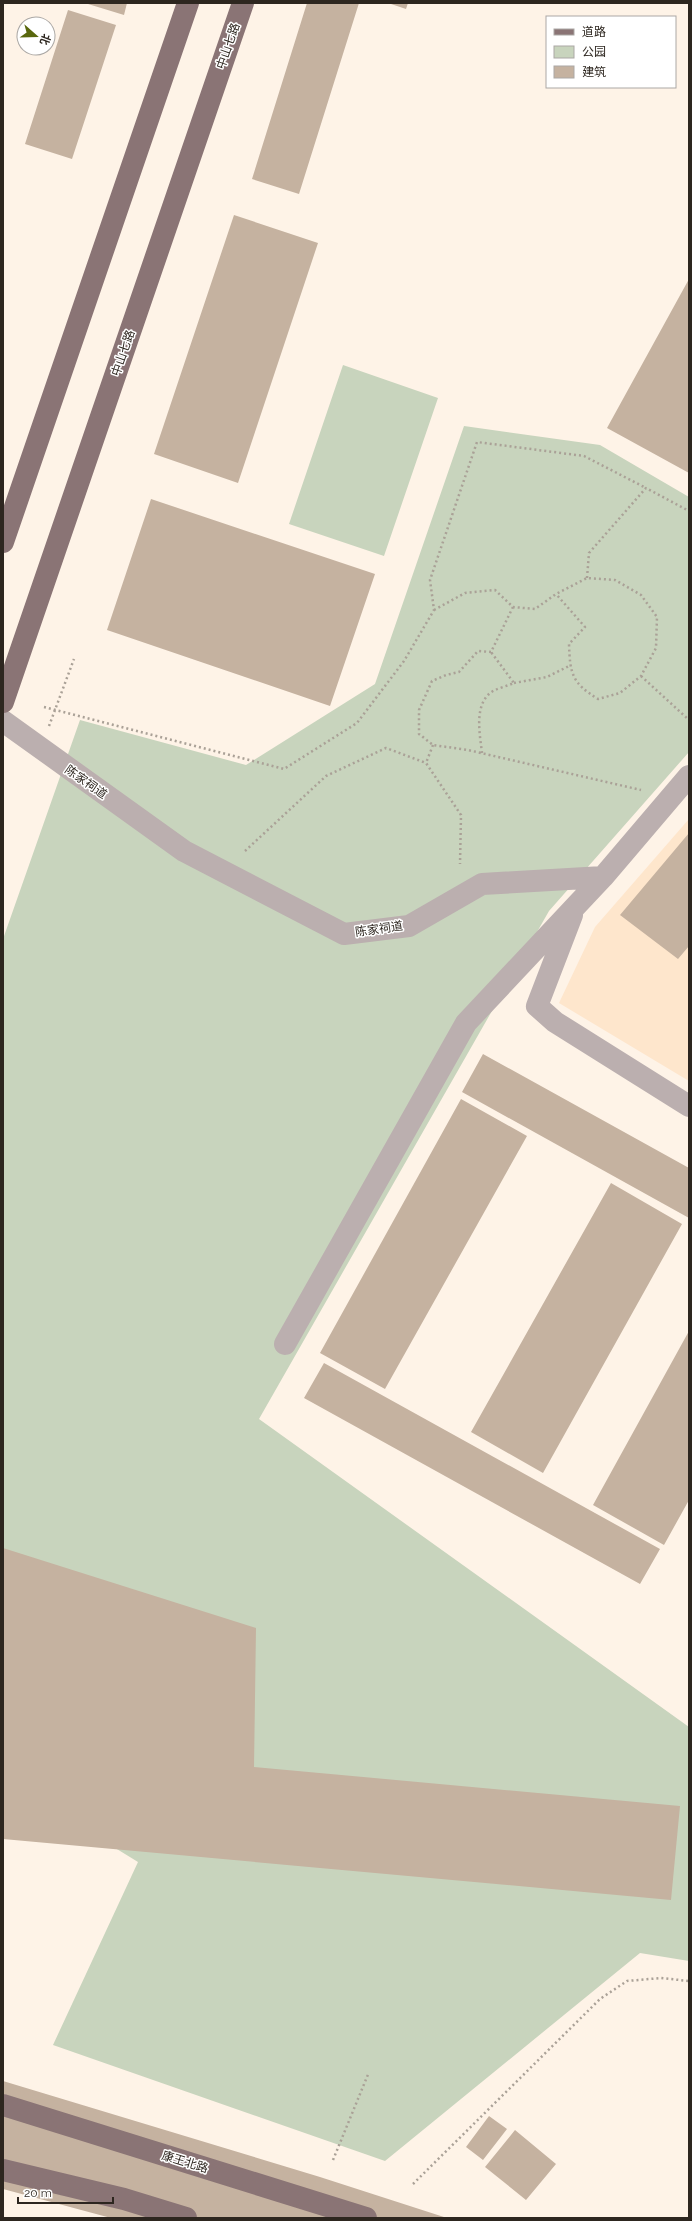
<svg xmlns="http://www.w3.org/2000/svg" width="692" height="2221" viewBox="0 0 692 2221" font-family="Raleway,'Noto Sans SC',sans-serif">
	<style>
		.built { fill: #fee6cc }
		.green { fill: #c8d4bd }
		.building { fill: #c5b2a0 }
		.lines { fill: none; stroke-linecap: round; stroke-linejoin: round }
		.path { stroke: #aaa197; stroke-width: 2.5; stroke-dasharray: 2 3; stroke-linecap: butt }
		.minor { stroke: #bbafaf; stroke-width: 22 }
		.major { stroke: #8a7475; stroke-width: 22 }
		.path-bridge { stroke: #aaa197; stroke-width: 2.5; stroke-dasharray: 2 3; stroke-linecap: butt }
		.labels { text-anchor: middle; stroke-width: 3; stroke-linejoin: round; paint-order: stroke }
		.street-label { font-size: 12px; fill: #2d261f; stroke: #fff }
	</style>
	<rect width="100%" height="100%" fill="#fef3e7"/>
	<path class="built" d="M689 819V1081L559 1003 595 927Z"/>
	<path class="green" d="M343 365 438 398 384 556 289 524Z
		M464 426 600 445 689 497V752L549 911 259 1419 689 1727V1961L640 1953 385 2161 53 2045 138 1862 3 1779V939L80 720 246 765 375 684Z"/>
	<path class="building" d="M88 3H127L124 15 88 4Z
		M307 3H359L299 194 252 179Z
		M388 3H408L406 9Z
		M68 10 116 25 72 159 25 144Z
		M234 215 318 243 238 483 154 454Z
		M689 279V473L607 428Z
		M151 499 375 574 330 706 107 630Z
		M689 833V946L678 959 620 915Z
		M483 1054 689 1168V1218L462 1092Z
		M461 1099 527 1136 385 1389 320 1353Z
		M611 1183 682 1224 543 1473 471 1432Z
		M689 1331V1500L664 1545 593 1505Z
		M324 1363 660 1549 640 1584 304 1398Z
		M3 1548 256 1628 254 1767 680 1806 671 1900 3 1839Z
		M3 2081 320 2177 447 2218H111L3 2189Z
		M489 2116 507 2129 483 2160 466 2147Z
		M515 2130 556 2164 526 2200 485 2167Z"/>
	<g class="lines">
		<path class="path" d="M587 578 589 553 646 488 689 511
			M513 607 491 652 478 651 459 672 446 675 432 681 419 710V734L433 745 468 750 641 790
			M434 610 465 593 495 590 513 607 535 609 556 594 587 578 615 580 641 595 657 617 656 648 641 676 620 693 598 699C572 683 570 674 569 644L585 627 556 594
			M641 676 689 720
			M514 683 547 677 569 666
			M44 707 284 769 357 723 404 661 434 610 430 580 477 442 584 456 646 488
			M433 745 426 763 461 815 460 864
			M482 753C480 735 473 703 493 691 499 688 507 686 514 683L491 652
			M245 851 326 776 386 748 426 763
			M333 2160 369 2072
			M413 2184 600 1999 627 1981 661 1978 689 1981"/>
		<path class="minor" d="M3 721 184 851 344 934 409 926 482 884 603 877 689 776
			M572 915 537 1006 555 1022 689 1106
			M285 1344 466 1023 603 877"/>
		<path class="major" d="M3 542 188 3
			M3 702 243 3
			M3 2105 366 2218
			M3 2170 124 2199 186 2218"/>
		<path class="path-bridge" d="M49 726 74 659"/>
	</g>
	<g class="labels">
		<g class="street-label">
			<text transform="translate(228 46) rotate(-71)" y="4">中山七路</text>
			<text transform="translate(123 353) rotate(-71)" y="4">中山七路</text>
			<text transform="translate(86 782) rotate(35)" y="4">陈家祠道</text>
			<text transform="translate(379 929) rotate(-8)" y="4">陈家祠道</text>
			<text transform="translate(185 2162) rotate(17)" y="4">康王北路</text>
		</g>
	</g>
	<rect width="692" height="2221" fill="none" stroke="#2d261f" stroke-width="8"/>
	<rect x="546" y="16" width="130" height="72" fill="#ffffff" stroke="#aba8a5"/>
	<rect x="554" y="29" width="20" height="6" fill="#8a7475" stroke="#aba8a5"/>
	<text x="582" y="36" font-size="12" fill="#2d261f">道路</text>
	<rect x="554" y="46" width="20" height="12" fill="#c8d4bd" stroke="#aba8a5"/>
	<text x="582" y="56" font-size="12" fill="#2d261f">公园</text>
	<rect x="554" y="66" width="20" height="12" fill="#c5b2a0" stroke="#aba8a5"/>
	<text x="582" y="76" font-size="12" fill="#2d261f">建筑</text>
	<g transform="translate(36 36) rotate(110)"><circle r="19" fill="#ffffff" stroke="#aba8a5"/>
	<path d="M0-3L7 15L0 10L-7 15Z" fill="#59670d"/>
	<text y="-6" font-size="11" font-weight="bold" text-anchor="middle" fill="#2d261f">北</text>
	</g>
	<path d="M18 2197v6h95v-6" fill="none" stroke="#2d261f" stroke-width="2"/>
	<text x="24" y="2197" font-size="12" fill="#2d261f" stroke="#ffffff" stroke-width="3" paint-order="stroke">20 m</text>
</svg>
